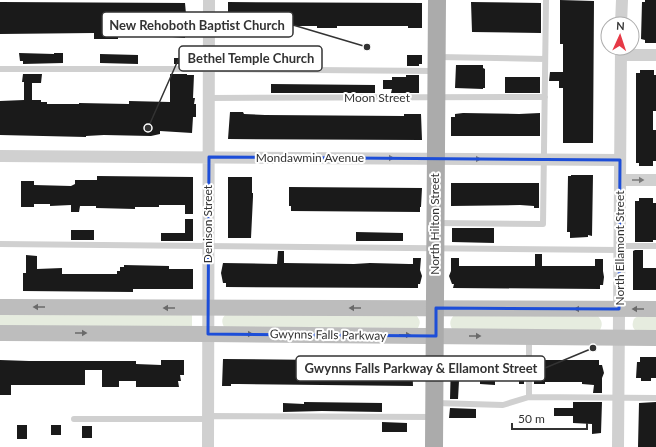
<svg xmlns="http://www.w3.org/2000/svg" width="656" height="447" viewBox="0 0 656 447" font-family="Lato,sans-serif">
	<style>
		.green { fill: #e6ecdf }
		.building { fill: #1a1a1a }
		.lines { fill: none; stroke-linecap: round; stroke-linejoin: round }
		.service { stroke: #d0d0d0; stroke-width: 6 }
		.minor { stroke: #d0d0d0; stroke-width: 12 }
		.secondary { stroke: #bdbdbd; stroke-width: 16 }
		.primary { stroke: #ababab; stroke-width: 18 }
		.oneway { fill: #7a7a7a }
		.oneway2 { fill: #6a6a6a }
		.marked { fill: none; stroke: #1d4ed8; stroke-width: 3; stroke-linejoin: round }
		.labels { text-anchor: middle; stroke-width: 4; stroke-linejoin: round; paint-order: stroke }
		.street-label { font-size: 12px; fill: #333; stroke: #fff }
		.leader { fill: none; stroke: #333; stroke-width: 1.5 }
		.callout-dot { fill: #333; stroke: #fff; stroke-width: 1.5 }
		.callout { fill: #fff; stroke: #333; stroke-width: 1.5 }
		.callout-label { font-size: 13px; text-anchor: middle; font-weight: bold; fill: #333 }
	</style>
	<rect width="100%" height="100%" fill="#fff"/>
	<path class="green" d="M0 311 192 314V327L0 328Z
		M226 314 416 315C420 320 421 322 418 328L224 327C221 321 222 318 226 314Z
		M454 315 598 316C602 321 603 324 600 330L452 329C449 323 450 320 454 315Z
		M656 315V332L636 331C633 328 632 326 633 322 634 313 649 316 656 315Z"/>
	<path class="building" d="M560 0 594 1 593 143H563V88H559V81H549L550 72H563V44H560Z
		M645 0H656V43H645V40L641 39 642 2H645Z
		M0 2 185 3 186 14H187L185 24V38L172 37V34H118V39H94V33L0 34Z
		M228 2 422 3V28H408V26H337V28H317V26H277V28H253V30H228Z
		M471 2 541 3V33L472 32Z
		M179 52H187V64H174V58H179Z
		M19 53 54 54V53H63V63L23 64V61H20Z
		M100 54 138 55V64L100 63Z
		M407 55H422V64H419V66H407Z
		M456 65H483V68L485 69V88H483V89L455 88Z
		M640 70H654V75H656V111H653V130H656V161H653V166H639V163H636V73H640Z
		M23 74H42L41 83H32V100H41V102H47V104H79V103L129 104V101L170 102V74H187V75H194L193 98H195L194 104H196V117H193L192 133 160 131V134L151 136 104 135 86 136V137L0 135V101L24 100V82H22Z
		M406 75H419V93H391L392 89H383V80H392V77H406Z
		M505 77H540V93H505Z
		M271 84 375 85V93H271Z
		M230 112H243L244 114 265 115 404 116V114H421L422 140 228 139Z
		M463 113 519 114 540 113V136H451V117H455V114Z
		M571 175H593L592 236 588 235V237L570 238V232H567L568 176H571Z
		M97 176 193 177V214H185V205H159V207H135V209L96 208V206H80L79 212H71V205L50 206V204H34V207H21V181H34V185L71 186 75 184V180H97Z
		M228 177H252V193H253V197L251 238H228Z
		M451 183H539V208H534V206L520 205 451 206Z
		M289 187 422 188 421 207H420V212L291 211V206H289Z
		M639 198H653V203H656V240H653V242H635V201H639Z
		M185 219H193V241H161V233H185Z
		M452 228H494V243L452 242Z
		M71 230H94V240H71Z
		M356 232 403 233V241H356Z
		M635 250H643V268H656V290H633V251Z
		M278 251H284V263L354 264 370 263 409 264H413V258H421L420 270 422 276 420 284H418V288L226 287V283H223L221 273 223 263 277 264Z
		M535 254H542V266H595V259H603V271L604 277 603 285H600V289L453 288 454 284H452L449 276 451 271V258H459V266H535Z
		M26 255 37 256V269L62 268V274H117V271H120V267H124V265L169 266V269H193V289H133V292L23 291V273H26Z
		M640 357H656V378H651V381H641V378H636L637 362H640Z
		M491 358 524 360V384H519V380H501V381H495V385L480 384V381H459L458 399H450L451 360H491Z
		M223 359 412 361 413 386 238 384H231V386H222Z
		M0 360 29 361H136V364L161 365V360H184V375H180L181 381H178L179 387H136V381H119V387H102V370H85V385H11V395H0Z
		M534 360H599V365H602L604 373 602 378V393H593L594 385 582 384V382H545V384H534Z
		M304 402 382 403V412L322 411 283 412V403L304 404Z
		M573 402H602L601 433 592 434V424L573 423V416H554V408H573Z
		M656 402V447H638L639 403Z
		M450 408 476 409V418H449Z
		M382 422 407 423V432H382Z
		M17 425H27V439H17Z
		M51 425H61V435H51Z
		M82 426H92V438H82Z"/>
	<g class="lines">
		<path class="service" d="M438 57 545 59
			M0 69H209L434 71
			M209 98 545 97
			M437 223 543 224 546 0
			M0 244 619 250
			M619 246H656
			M529 397 656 398
			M436 403 503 405 529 397V338
			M208 416 433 417
			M74 419H208"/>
		<path class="minor" d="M621 24 622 0
			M621 55H656
			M0 156 620 160
			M620 180H656
			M208 447 209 0
			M618 447 621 48"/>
		<path class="secondary" d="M0 307 656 309
			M0 333 208 334 656 338"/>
		<path class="primary" d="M434 447 437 0"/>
	</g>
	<defs><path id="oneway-solid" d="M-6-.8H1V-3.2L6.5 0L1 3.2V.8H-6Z"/></defs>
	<g class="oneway">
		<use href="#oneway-solid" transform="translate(388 158)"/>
		<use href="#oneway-solid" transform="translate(475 159)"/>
		<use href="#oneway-solid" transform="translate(638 180)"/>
	</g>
	<g class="oneway2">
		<use href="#oneway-solid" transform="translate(39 307) rotate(-180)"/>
		<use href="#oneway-solid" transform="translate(169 308) rotate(-180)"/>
		<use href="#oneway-solid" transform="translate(355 308) rotate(-180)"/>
		<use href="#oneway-solid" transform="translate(580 309) rotate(-180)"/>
		<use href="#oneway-solid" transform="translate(638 309) rotate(-180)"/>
		<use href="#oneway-solid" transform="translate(81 333)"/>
		<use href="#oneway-solid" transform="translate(247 334) rotate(1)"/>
		<use href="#oneway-solid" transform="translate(405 335) rotate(1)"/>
		<use href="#oneway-solid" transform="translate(475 336)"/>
	</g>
	<path class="marked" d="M209 157 620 160 619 309 436 308V336L208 334Z"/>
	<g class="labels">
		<g class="street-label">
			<text x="377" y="102">Moon Street</text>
			<text x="310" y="162">Mondawmin Avenue</text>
			<text transform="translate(208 224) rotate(-90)" y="4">Denison Street</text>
			<text transform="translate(435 224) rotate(-90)" y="4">North Hilton Street</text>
			<text transform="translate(620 248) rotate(-90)" y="4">North Ellamont Street</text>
			<text transform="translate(328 335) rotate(1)" y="4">Gwynns Falls Parkway</text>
		</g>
	</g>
	<path class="leader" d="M367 47L293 25M148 128L179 58M593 348L545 368"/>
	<g class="callout-dot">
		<circle cx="367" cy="47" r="4"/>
		<circle cx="148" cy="128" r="4"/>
		<circle cx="593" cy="348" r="4"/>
	</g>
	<g class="callout">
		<rect x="102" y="12" width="191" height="25" rx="4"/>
		<rect x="179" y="46" width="143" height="25" rx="4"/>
		<rect x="296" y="356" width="249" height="25" rx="4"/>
	</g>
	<g class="callout-label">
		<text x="197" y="30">New Rehoboth Baptist Church</text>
		<text x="251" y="63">Bethel Temple Church</text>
		<text x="421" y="373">Gwynns Falls Parkway &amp; Ellamont Street</text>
	</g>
	<g transform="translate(620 36) rotate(3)"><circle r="19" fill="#ffffff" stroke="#adadad"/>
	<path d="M0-3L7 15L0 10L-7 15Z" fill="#e63946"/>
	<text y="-6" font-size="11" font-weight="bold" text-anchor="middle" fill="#333333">N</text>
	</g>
	<path d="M512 423v6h75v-6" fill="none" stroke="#333333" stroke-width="2"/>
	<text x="518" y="423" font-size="12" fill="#333333" stroke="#ffffff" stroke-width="3" paint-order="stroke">50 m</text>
</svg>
